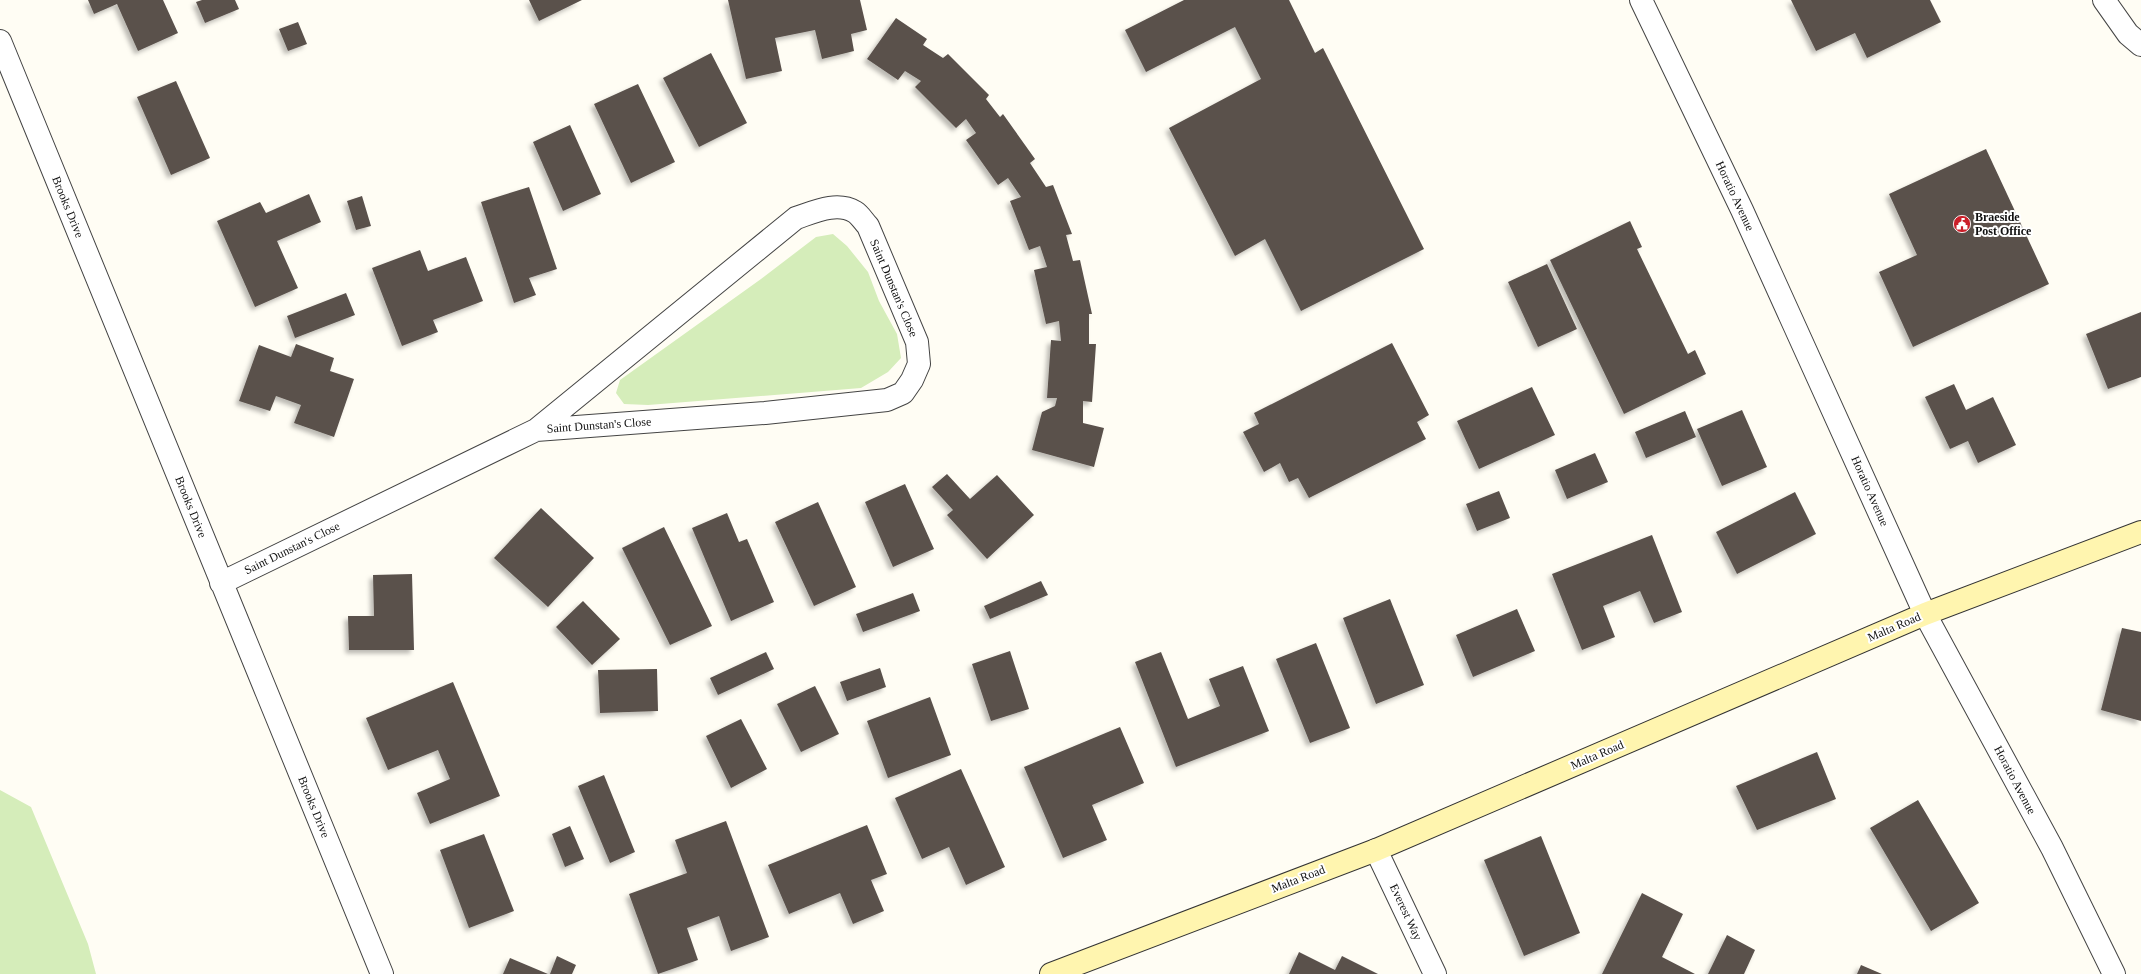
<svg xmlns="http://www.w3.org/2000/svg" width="2141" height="974" viewBox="0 0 2141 974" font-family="'Times New Roman',serif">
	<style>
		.green { fill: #d5edba }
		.building { fill: #5a514c; filter: url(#shadow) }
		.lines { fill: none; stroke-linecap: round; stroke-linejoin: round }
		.street-casing { stroke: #444; stroke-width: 24 }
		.secondary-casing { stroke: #333; stroke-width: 24 }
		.street { stroke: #fff; stroke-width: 22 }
		.secondary { stroke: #fff5af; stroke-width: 22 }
		.labels { text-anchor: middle; stroke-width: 4; stroke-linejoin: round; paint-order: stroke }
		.street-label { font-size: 12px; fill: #111; stroke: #fff }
		.poi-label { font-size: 12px; font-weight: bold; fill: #111; stroke: #fff; text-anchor: start }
	</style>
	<defs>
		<filter id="shadow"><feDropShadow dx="-3.5" dy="3.5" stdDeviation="2" flood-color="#0004"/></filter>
	</defs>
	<rect width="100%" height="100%" fill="#fffdf4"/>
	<path class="green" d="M833 234 847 246 868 272 879 301 897 334 901 358 888 372 861 388 648 405 624 404 616 393 620 380 761 279 816 237Z
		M0 790 31 807 88 944 96 974H0Z"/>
	<path class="building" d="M88 0H163L178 33 138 51 117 4 94 14Z
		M202 0H235L239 9 205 23 196 2Z
		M529 0H582L539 21Z
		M728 0H860L867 30 851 34 854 51 822 59 815 30 775 38 782 71 746 79Z
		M1184 0H1289L1315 53 1323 48 1424 249 1301 311 1265 239 1235 256 1169 128 1261 79 1235 27 1146 72 1125 30Z
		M1791 0H1930L1941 22 1867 58 1855 33 1816 51Z
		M896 18 927 39 923 45 943 58 948 54 989 95 986 99 1000 117 1003 114 1035 159 1030 163 1046 187 1053 185 1072 234 1066 235 1073 261 1080 260 1092 314H1089V344H1096L1092 402 1083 401V423L1104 428 1094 467 1032 450 1042 412 1055 406 1057 398H1047L1051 340 1061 341 1059 321 1046 324 1034 270 1047 267 1040 246 1029 250 1010 201 1021 197 1008 178 998 185 966 140 976 133 966 119 956 128 915 87 921 81 905 71 898 80 867 59Z
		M298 22 307 44 288 51 279 29Z
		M711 53 747 123 699 147 663 78Z
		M176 81 210 158 171 175 137 97Z
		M638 84 675 162 631 183 594 104Z
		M570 125 601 194 563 211 533 142Z
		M1986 149 2049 284 1913 347 1879 272 1917 255 1889 194Z
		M529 187 557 269 529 278 536 295 514 303 481 202Z
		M309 194 321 222 277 241 298 288 255 307 217 221 260 202 266 213Z
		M362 196 371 226 356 230 347 201Z
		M1630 221 1642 247 1637 249 1688 354 1695 350 1706 374 1624 414 1550 260Z
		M420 250 428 271 466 257 483 301 433 320 438 332 402 346 372 268Z
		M1547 264 1577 329 1538 347 1508 282Z
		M346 293 355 315 295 338 287 316Z
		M2141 312V377L2108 389 2086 334Z
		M1392 343 1429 415 1417 422 1426 439 1309 498 1298 478 1289 482 1280 463 1264 472 1243 432 1259 424 1254 413Z
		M296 344 334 358 330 371 354 379 334 437 294 423 301 405 276 396 270 411 239 401 259 345 291 357Z
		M1954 384 1966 410 1993 397 2016 445 1978 463 1968 441 1950 449 1925 397Z
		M1532 387 1555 435 1479 469 1457 421Z
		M1742 410 1767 467 1722 486 1697 429Z
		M1685 411 1696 437 1646 458 1635 432Z
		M1595 453 1608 482 1567 499 1555 470Z
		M947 474 970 499 997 475 1034 515 987 559 947 515 953 510 932 487Z
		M905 484 934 549 893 567 865 502Z
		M1499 491 1510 518 1477 531 1466 504Z
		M1795 492 1816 534 1737 574 1716 532Z
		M818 502 856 587 814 606 775 522Z
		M541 508 594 558 548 607 494 558Z
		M727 513 739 542 747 539 774 602 731 621 692 528Z
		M664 527 712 626 670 645 622 548Z
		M1652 535 1682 612 1654 623 1640 591 1603 606 1615 637 1582 650 1552 574Z
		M412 574 414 650H349L348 616H374L373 575Z
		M1041 581 1048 595 990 619 984 606Z
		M913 593 920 611 863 632 856 614Z
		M1390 599 1424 685 1376 704 1343 618Z
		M583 601 620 639 592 665 556 627Z
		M1517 609 1535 651 1473 677 1456 635Z
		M2122 628 2141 632V721L2101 710Z
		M1316 643 1350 728 1310 743 1276 659Z
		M1010 651 1029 709 991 721 972 664Z
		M766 652 774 669 718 695 710 678Z
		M1161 652 1188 719 1220 706 1209 679 1243 666 1269 731 1176 767 1135 662Z
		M880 668 886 687 847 701 840 682Z
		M657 669 658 711 600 713 598 670Z
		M453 682 500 796 430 824 417 793 450 779 438 750 388 770 366 718Z
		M815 686 839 734 801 752 777 704Z
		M930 697 951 755 888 778 867 721Z
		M741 719 767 769 731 788 706 736Z
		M1120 727 1144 783 1092 805 1107 840 1063 858 1024 767Z
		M1817 752 1836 799 1757 830 1736 786Z
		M961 769 1005 867 966 885 949 847 922 859 895 798Z
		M604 775 635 852 610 863 578 786Z
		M1918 800 1979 903 1931 931 1870 828Z
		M726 821 769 937 731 951 719 916 687 928 698 960 658 974 629 894 687 873 675 840Z
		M867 825 887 874 871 880 884 911 853 924 840 893 789 914 768 865Z
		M570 826 584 859 565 867 552 834Z
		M484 834 514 911 469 928 440 850Z
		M1541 836 1580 933 1524 956 1484 860Z
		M1642 893 1683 914 1662 957 1695 974H1602Z
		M1727 935 1755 950 1744 974H1708Z
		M1299 952 1335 970 1342 956 1378 974H1289Z
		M557 956 576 965 572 974H550Z
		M510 958 548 974H503Z
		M1861 965 1882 974H1857Z"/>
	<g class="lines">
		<defs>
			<path id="street" d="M1641 0 1742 210 1925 614 2052 848 2114 974
				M2104 0 2128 34 2141 45
				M0 41 382 974
				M221 583 536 430 796 218C814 212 837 201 855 212 860 215 864 222 868 226L917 342 919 364 912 380 903 393 887 400 765 413 536 430
				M1376 850 1435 974"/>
			<path id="secondary" d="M1051 974 1376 850 1925 614 2141 532"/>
		</defs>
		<use href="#street" class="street-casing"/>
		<use href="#secondary" class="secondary-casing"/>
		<use href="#street" class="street"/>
		<use href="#secondary" class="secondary"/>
	</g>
	<defs>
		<symbol id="civic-disc" viewBox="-11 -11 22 22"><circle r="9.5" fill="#ca1f29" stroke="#fff"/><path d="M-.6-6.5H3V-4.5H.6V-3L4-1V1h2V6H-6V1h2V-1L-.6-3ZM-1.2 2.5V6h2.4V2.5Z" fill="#fff"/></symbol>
	</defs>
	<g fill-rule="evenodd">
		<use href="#civic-disc" x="1952" y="214" width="20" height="20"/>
	</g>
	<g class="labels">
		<g class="street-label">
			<text transform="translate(1735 196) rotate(65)" y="4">Horatio Avenue</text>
			<text transform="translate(68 207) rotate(68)" y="4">Brooks Drive</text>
			<text transform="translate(894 288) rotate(67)" y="4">Saint Dunstan's Close</text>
			<text transform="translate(599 425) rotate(-4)" y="4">Saint Dunstan's Close</text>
			<text transform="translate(1870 491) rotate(66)" y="4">Horatio Avenue</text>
			<text transform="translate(191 507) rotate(68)" y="4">Brooks Drive</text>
			<text transform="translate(292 548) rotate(-26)" y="4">Saint Dunstan's Close</text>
			<text transform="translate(1894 627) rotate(-23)" y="4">Malta Road</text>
			<text transform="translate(1597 755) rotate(-23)" y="4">Malta Road</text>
			<text transform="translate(2015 780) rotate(62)" y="4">Horatio Avenue</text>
			<text transform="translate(314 807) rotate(68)" y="4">Brooks Drive</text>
			<text transform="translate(1298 879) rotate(-21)" y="4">Malta Road</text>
			<text transform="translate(1406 912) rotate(65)" y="4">Everest Way</text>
		</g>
		<g class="poi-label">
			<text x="1975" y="221">Braeside<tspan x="1975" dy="14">Post Office</tspan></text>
		</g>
	</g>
</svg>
